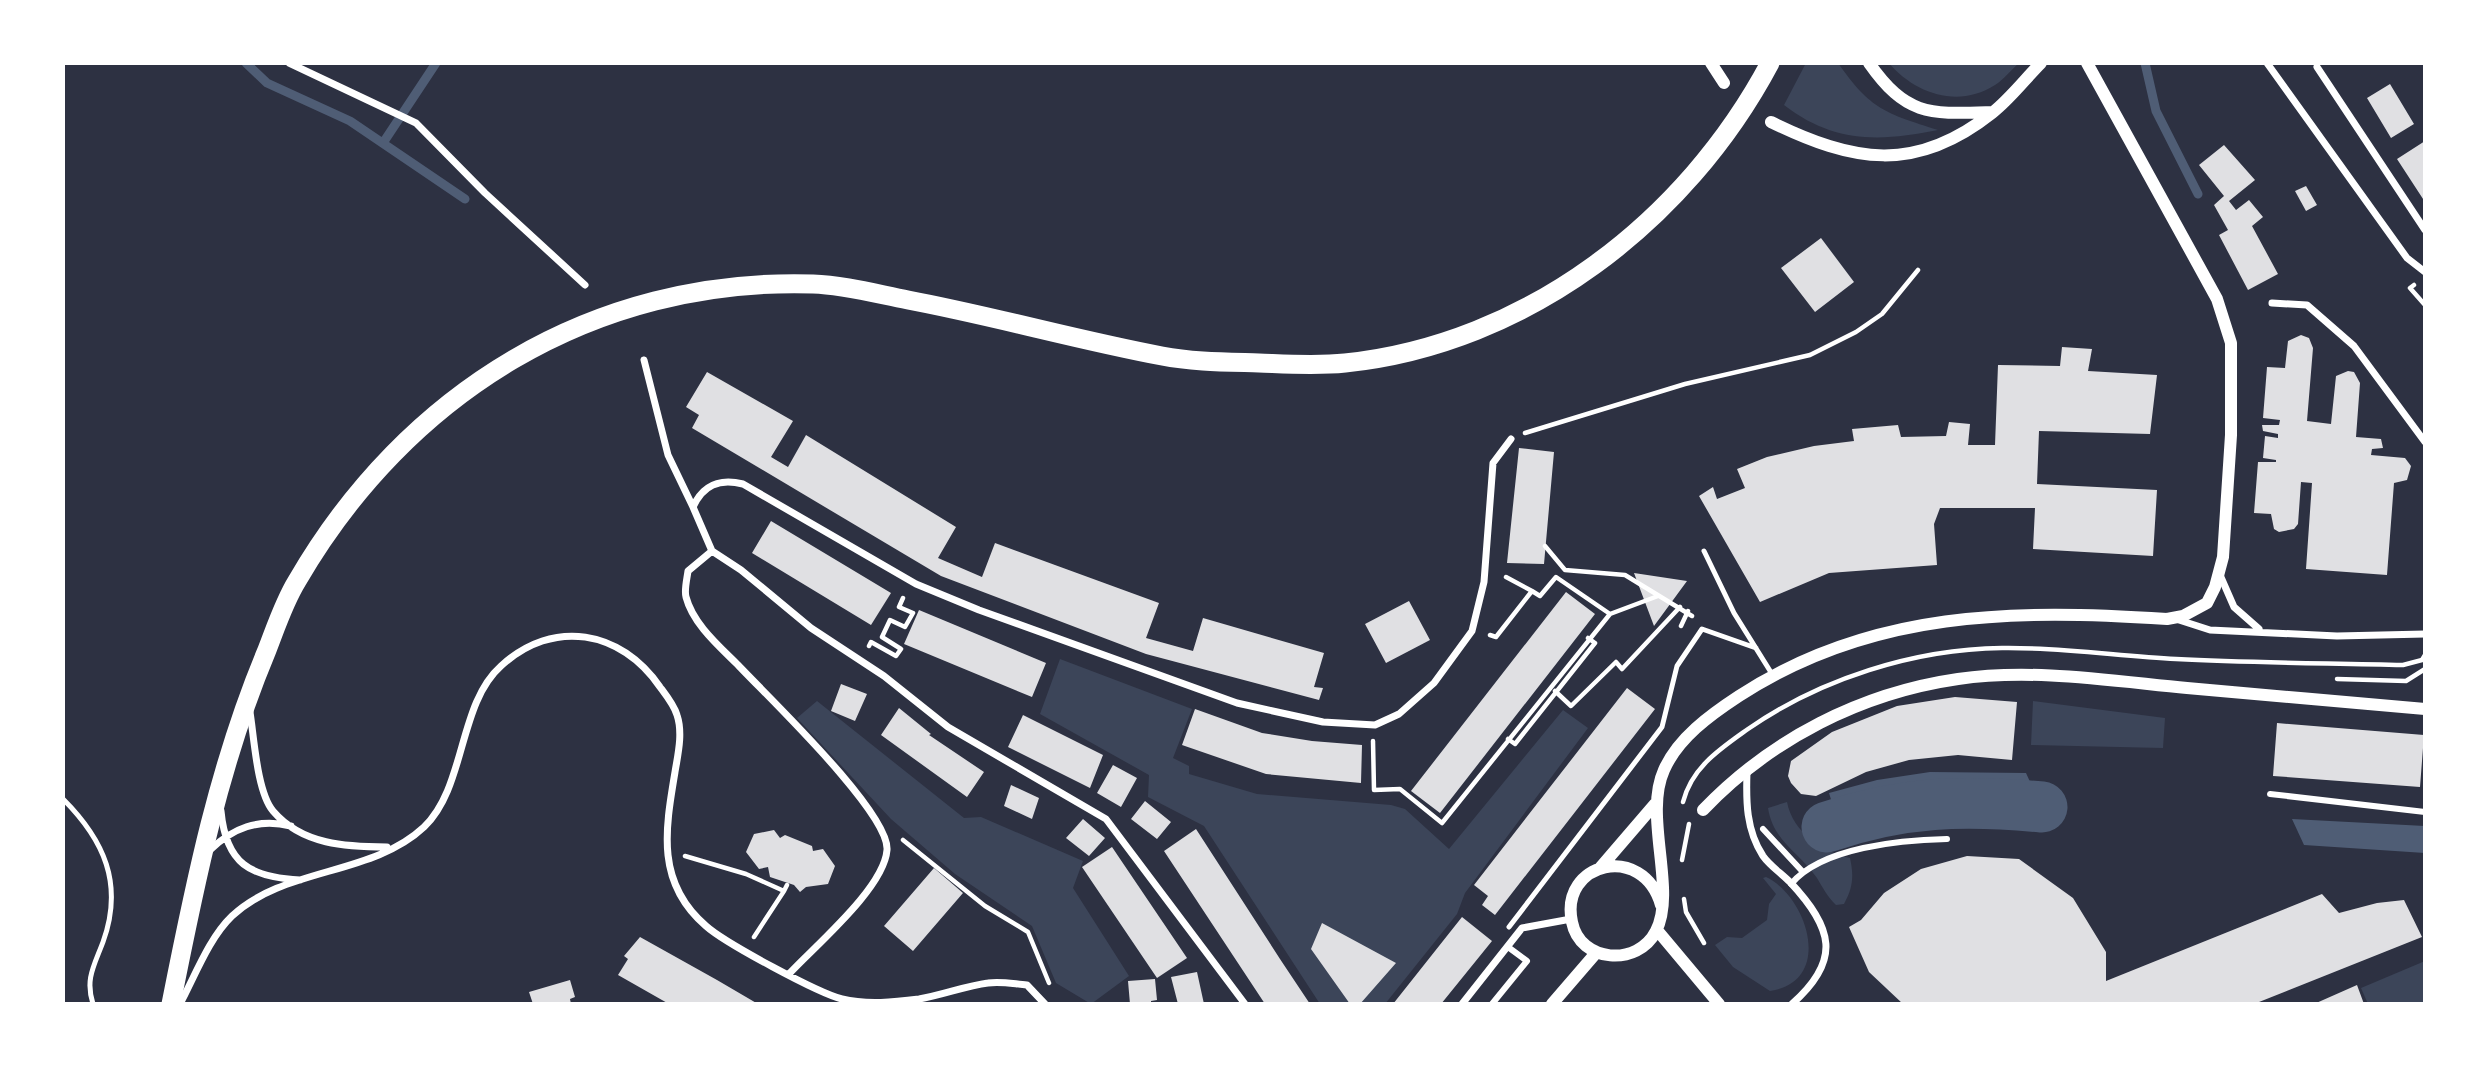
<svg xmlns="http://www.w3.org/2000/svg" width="2488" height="1067" viewBox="0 0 2488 1067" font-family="'Golos Text',sans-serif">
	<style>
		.green { fill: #3c4559 }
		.water { fill: #4f5d75 }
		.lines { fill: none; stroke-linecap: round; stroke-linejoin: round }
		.stream { stroke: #4f5d75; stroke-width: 9 }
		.river { stroke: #4f5d75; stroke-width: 51 }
		.building { fill: #e0e0e3 }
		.path { stroke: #fff; stroke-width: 4.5 }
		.service { stroke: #fff; stroke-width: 5 }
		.pedestrian { stroke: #fff; stroke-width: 6 }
		.minor { stroke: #fff; stroke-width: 7 }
		.tertiary { stroke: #fff; stroke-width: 12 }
		.trunk { stroke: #fff; stroke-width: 19 }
	</style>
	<rect width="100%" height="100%" fill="#2d3142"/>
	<path class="green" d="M1806 63H1838C1871 110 1885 113 1938 130 1879 142 1833 143 1784 105Z
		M1889 63H2019C2011 70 2003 80 1995 85 1958 109 1914 93 1889 63Z
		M1060 659 1192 709 1173 758 1189 766V774L1257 794 1391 805 1405 809 1449 849 1563 710 1588 728 1465 893 1457 914 1385 1004H1320L1204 826 1148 797 1149 775 1040 714Z
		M817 701 964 818 981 817 1083 861 1073 888 1129 976 1091 1004 1056 983 1032 926 955 874 891 819 797 718Z
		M2033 701 2165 718 2163 748 2031 745Z
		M1787 802C1793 833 1823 852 1850 858 1854 876 1853 888 1844 904L1836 905C1827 896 1823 888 1817 878 1799 852 1773 841 1768 808Z
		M1766 877C1807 896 1835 981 1770 991L1733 967 1715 945 1727 937 1742 938 1767 920 1769 904 1776 894 1763 878Z
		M2425 961V1004H2368L2361 988Z"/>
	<path class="water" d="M1930 772 2026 773 2047 819C1975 811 1911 810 1841 832L1829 793 1877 780Z
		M2292 819 2425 826V853L2304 845Z"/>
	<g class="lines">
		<path class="stream" d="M246 63 267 83 350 121 465 199
			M2145 63 2156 111 2198 194
			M383 143 436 63"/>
		<path class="river" d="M1827 827C1902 801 1964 800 2042 807"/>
	</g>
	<path class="building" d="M2390 84 2414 124 2391 138 2367 98Z
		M2425 141V202L2397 159Z
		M2224 145 2255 180 2229 201 2236 210 2249 200 2263 217 2252 226 2278 274 2248 290 2219 235 2228 230 2214 205 2224 196 2199 165Z
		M2306 186 2317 205 2306 211 2295 191Z
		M1821 238 1854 282 1815 312 1781 268Z
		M2301 335 2309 338 2313 348 2307 421 2331 424 2336 376 2348 371 2354 372 2360 383 2356 437 2381 439 2383 448 2372 449 2371 455 2405 458 2411 466 2407 480 2394 483 2387 575 2306 569 2312 483 2301 482 2298 524 2294 529 2279 532 2274 529 2271 514 2254 513 2258 462H2276V460L2263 458 2265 436 2278 438V434L2263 431 2262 425H2279L2280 420 2263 418 2267 367 2285 368 2288 341Z
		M2062 347 2092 349 2088 371 2157 375 2150 434 2039 431 2037 484 2157 490 2153 556 2033 549 2035 508H1940L1934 524 1937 565 1829 573 1760 602 1699 496 1713 487 1717 499 1745 488 1737 469 1767 457 1814 446 1854 441 1852 429 1898 425 1901 437 1946 436 1949 422 1970 424 1968 445H1995L1998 365 2060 366Z
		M707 372 793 421 771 457 788 467 806 435 956 527 938 558 982 577 995 543 1159 603 1146 638 1193 651 1203 618 1324 653 1314 687 1323 688 1319 700 1146 654 941 576 692 428 699 415 686 407Z
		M1519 448 1554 452 1544 564 1507 563Z
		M771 521 891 593 871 625 752 553Z
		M1634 573 1687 581 1654 626Z
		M1566 592 1595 614 1440 813 1411 791Z
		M1409 601 1430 640 1386 663 1365 624Z
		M919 610 1046 663 1032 697 904 644Z
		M841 684 867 694 855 721 831 711Z
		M1627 688 1655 709 1495 915 1482 905 1488 896 1474 885Z
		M1955 697 2017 702 2012 760 1958 755 1909 760 1866 772 1816 796 1801 794 1791 783 1788 776 1791 761 1832 732 1897 706Z
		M899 708 931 734 929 735 984 772 967 797 881 735Z
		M1195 709 1262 733 1312 741 1362 745 1361 783 1266 774 1182 745Z
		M1023 715 1103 755 1090 788 1008 747Z
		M2277 723 2424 735 2420 787 2273 776Z
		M1113 765 1137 778 1121 807 1097 793Z
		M1011 785 1039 798 1032 819 1004 806Z
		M1145 801 1171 822 1157 839 1131 819Z
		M1083 819 1105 838 1089 856 1066 838Z
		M1196 829 1280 959 1310 1004H1265L1164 851Z
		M774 830 780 838 785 835 812 846 813 851 823 849 835 866 828 884 806 887 800 892 794 885 770 877 768 867 759 869 746 852 754 834Z
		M1112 847 1187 958 1157 978 1082 867Z
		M1967 856 2019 859 2073 898 2106 952V981L2322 894 2339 913 2377 903 2404 900 2422 937 2254 1004H1903L1869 972 1849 927 1861 920 1884 893 1921 869Z
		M934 868 963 893 913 951 884 926Z
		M1462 917 1492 941 1441 1004H1393Z
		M1322 923 1396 963 1360 1004H1350L1311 949Z
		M640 937 717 980 758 1004H669L618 975 628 959 624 956Z
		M1197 972 1204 1004H1178L1171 977Z
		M1155 979 1157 1000 1151 1001V1004H1130L1128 981Z
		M570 980 575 997 570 999 571 1004H533L529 992Z
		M2357 985 2364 1004H2314Z"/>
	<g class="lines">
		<path class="path" d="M2414 285 2410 288 2425 305
			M1525 433 1685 384 1810 355 1856 332 1882 314 1918 270
			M1545 546 1565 570 1625 575 1692 616
			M1506 577 1532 591
			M1681 626 1688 611
			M1490 635 1496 637 1532 591 1540 596 1556 577 1610 614 1658 596
			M869 646 871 642 896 656 901 649 882 637 890 620 905 627 913 613 899 607 903 598
			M2337 679 2406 681 2425 669
			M1555 691 1571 706 1616 662 1622 669 1680 607
			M1508 739 1515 744 1595 643 1588 638
			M1373 741 1374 790 1400 789 1442 823 1610 614
			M1683 802C1692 767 1720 749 1748 729 1820 679 1914 649 2002 648 2059 647 2118 656 2176 659 2252 663 2328 663 2403 665L2422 660 2425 655
			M903 840 985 906 1028 932 1049 983
			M685 856 746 874 784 891 787 885
			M1682 860 1689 824
			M1684 899 1686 912 1704 943
			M754 937 784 891"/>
		<path class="service" d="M1704 551 1734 613 1772 674
			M63 799C104 840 124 884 103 942 94 966 85 979 93 1004
			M1509 927 1662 727 1677 666 1702 629 1756 648"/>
		<path class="pedestrian" d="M2270 794 2425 812
			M1763 829 1802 871
			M1791 884C1822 847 1901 840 1947 839
			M1492 1004 1527 961 1508 947"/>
		<path class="minor" d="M289 63 416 123 485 193 585 285
			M2267 63 2407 258 2425 272
			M2317 67 2425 230
			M2272 303 2307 305 2354 346 2425 442
			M644 360 668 455 693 507
			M712 551 693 507C703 485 719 478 743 484L916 584 979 610 1237 703 1323 722 1375 725 1399 714 1434 683 1472 631 1484 582 1493 463 1511 439
			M712 551 741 570 811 628 884 676 948 727 1106 819 1245 1004
			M712 551 688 571C687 579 684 590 686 597 693 624 719 646 738 665 767 696 890 813 887 850 884 888 816 945 789 974
			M2220 575 2234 607 2259 629
			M2179 620 2210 630 2337 636 2425 634
			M250 712C254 737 257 792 273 811 302 845 347 847 387 847
			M1747 772C1746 801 1746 830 1763 856 1770 866 1781 873 1790 882 1833 928 1842 960 1792 1004
			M221 811C226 864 250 877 300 880
			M210 850C233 828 258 818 291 826
			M180 1004C195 976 209 938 232 916 284 867 372 876 424 827 466 787 458 704 501 666 553 618 621 630 660 687 666 695 674 705 677 715 683 733 678 754 675 772 665 831 656 883 706 926 725 943 818 993 842 999 867 1005 895 1002 919 999 943 995 965 986 988 983 1001 981 1014 984 1027 985L1045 1004
			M1462 1004 1522 928 1571 919"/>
		<path class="tertiary" d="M1711 63 1724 83
			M1869 63C1907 117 1930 114 1993 112
			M1771 122C1853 162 1915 174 1992 113 2010 99 2025 79 2041 63
			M1703 810C1771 739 1861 693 1958 679 2032 668 2113 681 2187 688 2266 695 2346 702 2425 709
			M1600 868 1655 804
			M1661 905C1643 842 1559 862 1572 922 1580 963 1638 967 1656 931 1677 890 1643 816 1664 770 1678 738 1710 715 1739 696 1871 610 2015 609 2167 619L2183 616 2207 603 2215 587 2223 557 2231 435V343L2217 299 2087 63
			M1657 930 1719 1004
			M1552 1004 1596 953"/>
		<path class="trunk" d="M171 1004C195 883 219 764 267 650 276 627 284 602 297 581 406 393 593 277 813 284 844 285 877 294 908 300 993 316 1077 340 1162 356 1193 362 1227 362 1259 363 1287 364 1317 366 1345 363 1527 344 1686 221 1770 63"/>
	</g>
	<rect width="2488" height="1067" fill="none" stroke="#ffffff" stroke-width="130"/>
</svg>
